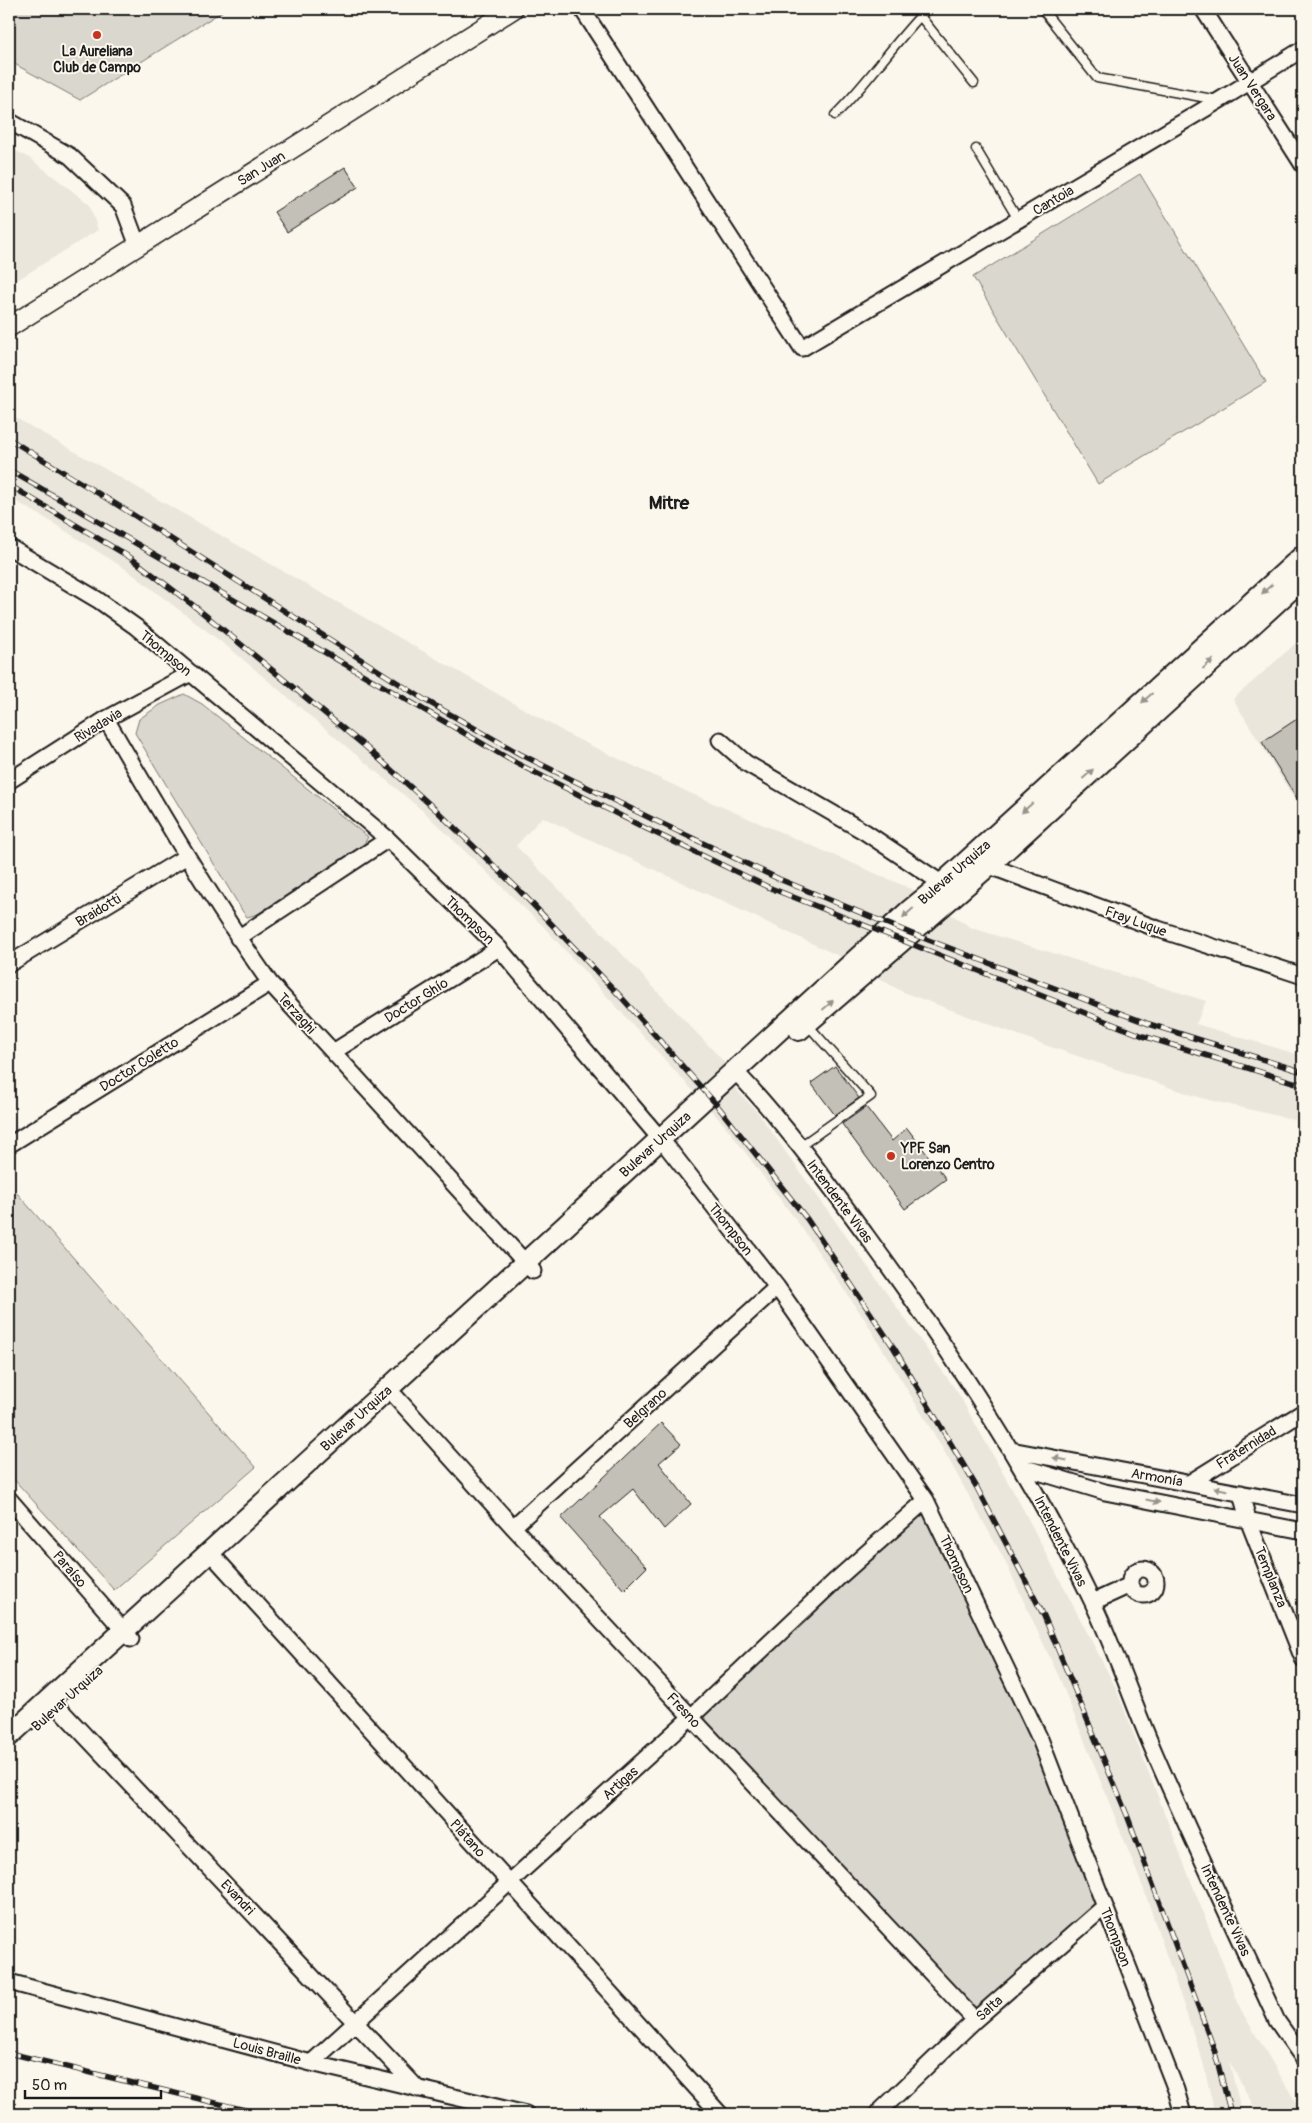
<svg xmlns="http://www.w3.org/2000/svg" width="1312" height="2123" viewBox="0 0 1312 2123" font-family="Pangolin,sans-serif">
	<style>
		.built { fill: #eae6dc }
		.green { fill: #dad7ce; stroke: #7b7a75 }
		.building { fill: #c3c0b8; stroke: #1c1c1c }
		.lines { fill: none; stroke-linecap: round; stroke-linejoin: round }
		.service-casing { stroke: #1c1c1c; stroke-width: 11 }
		.minor-casing { stroke: #1c1c1c; stroke-width: 19 }
		.tertiary-casing { stroke: #1c1c1c; stroke-width: 22 }
		.secondary-casing { stroke: #1c1c1c; stroke-width: 24 }
		.service { stroke: #fbf7ec; stroke-width: 8 }
		.minor { stroke: #fbf7ec; stroke-width: 15 }
		.tertiary { stroke: #fbf7ec; stroke-width: 19 }
		.secondary { stroke: #fbf7ec; stroke-width: 20 }
		.rail-casing { stroke: #1c1c1c; stroke-width: 5.5 }
		.rail { stroke: #fbf7ec; stroke-width: 4; stroke-dasharray: 11; stroke-linecap: butt }
		.oneway { fill: #97948e }
		.poi-dot { fill: #c8321e; stroke: #fbf7ec; stroke-width: 2 }
		.labels { text-anchor: middle; stroke-width: 4; stroke-linejoin: round; paint-order: stroke }
		.poi-label { font-size: 14px; font-weight: bold; fill: #1c1c1c; stroke: #fbf7ec }
		.street-label { font-size: 14px; fill: #1c1c1c; stroke: #fbf7ec }
		.district-label { font-size: 19px; font-weight: bold; fill: #1c1c1c; stroke: #fbf7ec }
	</style>
	<rect width="100%" height="100%" fill="#fbf7ec"/>
	<filter id="ink" filterUnits="userSpaceOnUse"><feTurbulence type="fractalNoise" baseFrequency=".02" numOctaves="2"/><feDisplacementMap in="SourceGraphic" scale="10" xChannelSelector="R" yChannelSelector="G"/><feConvolveMatrix kernelMatrix="1 2 1 2 8 2 1 2 1" color-interpolation-filters="sRGB"/></filter>
	<g filter="url(#ink)">
		<path class="built" d="M9 147 31 159 89 204 98 230 9 285Z
			M9 414 571 736 690 793 916 891 972 928 1206 1001 1196 1024 1303 1056V1122L1201 1098 1048 1046 903 992 845 959 542 817 516 846 604 935 727 1065 720 1072 758 1113 958 1393 1023 1509 1115 1686 1241 2010 1303 2114H1258L1229 2061 1242 2114H1215L1203 2062 1144 1890 1059 1677 1004 1559 940 1444 865 1320 799 1224 727 1128 542 925 424 812 233 651 127 570 45 518 9 497Z
			M1303 637V813L1233 699Z"/>
		<path class="green" d="M9 9H226L80 100 9 61Z
			M1140 174 1266 382 1098 484 973 277Z
			M184 694 202 704 368 837 363 846 258 914 247 917 243 912 135 733 139 719 160 705Z
			M9 1184 256 1467 114 1590 9 1474Z
			M926 1500 1040 1739 1104 1906 975 2020 691 1717Z"/>
		<path class="building" d="M345 167 358 187 287 232 274 212Z
			M1303 715V808L1262 742Z
			M835 1066 859 1098 835 1115 811 1083Z
			M866 1107 892 1141 907 1128 946 1179 905 1209 842 1124Z
			M661 1423 681 1444 659 1463 691 1504 664 1529 633 1489 600 1517 647 1567 624 1590 561 1518Z"/>
		<g class="lines">
			<defs>
				<path id="service" d="M1042 9 1097 78 1218 100
					M920 16 974 83
					M835 115C869 82 894 42 927 9
					M976 149 1019 221
					M799 1147 871 1096 807 1024"/>
				<path id="minor" d="M582 9 802 348 1220 100 1303 49
					M1203 9 1303 165
					M9 121 70 156 123 206 138 246
					M9 547 98 600 136 627 388 839 499 948 668 1148 777 1287 926 1500 1040 1739 1176 2090 1183 2114
					M106 719C158 808 210 898 270 983L533 1271
					M720 740 746 763 865 832 950 889
					M9 781 106 719 191 673
					M979 862 1158 929 1303 976
					M238 938 388 839
					M9 964 187 856
					M333 1052 499 948
					M735 1071C783 1121 825 1179 866 1235 951 1351 1030 1471 1092 1601 1116 1651 1133 1704 1155 1754 1194 1844 1236 1932 1277 2021L1303 2058
					M9 1145 270 983
					M396 1397 513 1527 975 2020
					M1011 1450 1303 1505
					M1022 1467 1105 1492 1303 1531
					M1189 1483 1303 1412
					M1241 1493 1248 1520 1303 1659
					M9 1499 131 1639
					M513 1527 777 1287
					M217 1560 720 2114
					M1130 1582a13 13 0 1 1 26 0a13 13 0 1 1-26 0Z
					M1093 1602 1130 1585
					M57 1706 418 2089
					M9 1982 311 2063 526 2114
					M311 2063 691 1717 836 1580 926 1500
					M877 2114 975 2020 1104 1907"/>
				<path id="tertiary" d="M9 327 513 9"/>
				<path id="secondary" d="M799 1030 988 866 1303 578
					M9 1736 909 911 942 884 1303 556"/>
			</defs>
			<use href="#service" class="service-casing"/>
			<use href="#minor" class="minor-casing"/>
			<use href="#tertiary" class="tertiary-casing"/>
			<use href="#secondary" class="secondary-casing"/>
			<use href="#service" class="service"/>
			<use href="#minor" class="minor"/>
			<use href="#tertiary" class="tertiary"/>
			<use href="#secondary" class="secondary"/>
			<defs>
				<path id="rail" d="M9 439 124 509 425 700 520 754 652 819 779 879 910 933 1149 1024 1303 1072
					M9 470 516 763 645 828 768 887 1143 1036 1303 1085
					M9 485 131 558 198 609 367 748 436 810 519 890 622 998 716 1104 807 1219 894 1348 976 1486 1044 1616 1127 1815 1214 2049 1231 2114
					M9 2053 262 2114"/>
			</defs>
			<use href="#rail" class="rail-casing"/>
			<use href="#rail" class="rail"/>
		</g>
		<defs><path id="oneway-solid" d="M-6-.8H1V-3.2L6.5 0L1 3.2V.8H-6Z" transform="scale(1.25)"/></defs>
		<g class="oneway">
			<use href="#oneway-solid" transform="translate(1267 589) rotate(138)"/>
			<use href="#oneway-solid" transform="translate(1208 664) rotate(-42)"/>
			<use href="#oneway-solid" transform="translate(1147 698) rotate(138)"/>
			<use href="#oneway-solid" transform="translate(1088 774) rotate(-42)"/>
			<use href="#oneway-solid" transform="translate(1027 808) rotate(138)"/>
			<use href="#oneway-solid" transform="translate(908 913) rotate(139)"/>
			<use href="#oneway-solid" transform="translate(828 1005) rotate(-42)"/>
			<use href="#oneway-solid" transform="translate(1060 1459) rotate(-169)"/>
			<use href="#oneway-solid" transform="translate(1221 1489) rotate(-168)"/>
			<use href="#oneway-solid" transform="translate(1153 1501) rotate(11)"/>
		</g>
	</g>
	<g class="poi-dot">
		<circle cx="97" cy="35" r="5"/>
		<circle cx="891" cy="1156" r="5"/>
	</g>
	<g class="labels">
		<g class="poi-label">
			<text x="97" y="56">La Aureliana<tspan x="97" dy="16">Club de Campo</tspan></text>
			<text x="901" y="1153" text-anchor="start">YPF San<tspan x="901" dy="16">Lorenzo Centro</tspan></text>
		</g>
		<g class="street-label">
			<text transform="translate(1253 87) rotate(57)" y="5">Juan Vergara</text>
			<text transform="translate(261 168) rotate(-32)" y="5">San Juan</text>
			<text transform="translate(1053 200) rotate(-31)" y="5">Cantoia</text>
			<text transform="translate(166 653) rotate(40)" y="5">Thompson</text>
			<text transform="translate(98 725) rotate(-31)" y="5">Rivadavia</text>
			<text transform="translate(954 872) rotate(-41)" y="5">Bulevar Urquiza</text>
			<text transform="translate(98 910) rotate(-31)" y="5">Braidotti</text>
			<text transform="translate(470 920) rotate(44)" y="5">Thompson</text>
			<text transform="translate(1136 921) rotate(20)" y="5">Fray Luque</text>
			<text transform="translate(416 1000) rotate(-32)" y="5">Doctor Ghío</text>
			<text transform="translate(297 1013) rotate(48)" y="5">Terzaghi</text>
			<text transform="translate(139 1064) rotate(-32)" y="5">Doctor Coletto</text>
			<text transform="translate(655 1144) rotate(-42)" y="5">Bulevar Urquiza</text>
			<text transform="translate(840 1201) rotate(53)" y="5">Intendente Vivas</text>
			<text transform="translate(731 1229) rotate(52)" y="5">Thompson</text>
			<text transform="translate(645 1408) rotate(-42)" y="5">Belgrano</text>
			<text transform="translate(356 1418) rotate(-42)" y="5">Bulevar Urquiza</text>
			<text transform="translate(1246 1447) rotate(-32)" y="5">Fraternidad</text>
			<text transform="translate(1157 1477) rotate(10)" y="5">Armonía</text>
			<text transform="translate(1061 1541) rotate(63)" y="5">Intendente Vivas</text>
			<text transform="translate(957 1564) rotate(65)" y="5">Thompson</text>
			<text transform="translate(70 1569) rotate(49)" y="5">Paraíso</text>
			<text transform="translate(1271 1577) rotate(68)" y="5">Templanza</text>
			<text transform="translate(67 1698) rotate(-42)" y="5">Bulevar Urquiza</text>
			<text transform="translate(684 1710) rotate(47)" y="5">Fresno</text>
			<text transform="translate(620 1783) rotate(-42)" y="5">Artigas</text>
			<text transform="translate(468 1838) rotate(48)" y="5">Plátano</text>
			<text transform="translate(238 1897) rotate(47)" y="5">Evandri</text>
			<text transform="translate(1226 1910) rotate(65)" y="5">Intendente Vivas</text>
			<text transform="translate(1116 1937) rotate(69)" y="5">Thompson</text>
			<text transform="translate(989 2008) rotate(-42)" y="5">Salta</text>
			<text transform="translate(267 2051) rotate(15)" y="5">Louis Braille</text>
		</g>
		<g class="district-label">
			<text x="669" y="509">Mitre</text>
		</g>
	</g>
	<rect width="1312" height="2123" fill="none" stroke="#fbf7ec" stroke-width="30"/>
	<rect x="15" y="15" width="1282" height="2093" fill="none" stroke="#1c1c1c" stroke-width="2" filter="url(#ink)"/>
	<path d="M25 2090v8h136v-8" fill="none" stroke="#1c1c1c" stroke-width="2.5"/>
	<text x="32" y="2090" font-size="15" fill="#1c1c1c" stroke="#fbf7ec" stroke-width="4" paint-order="stroke">50 m</text>
</svg>
